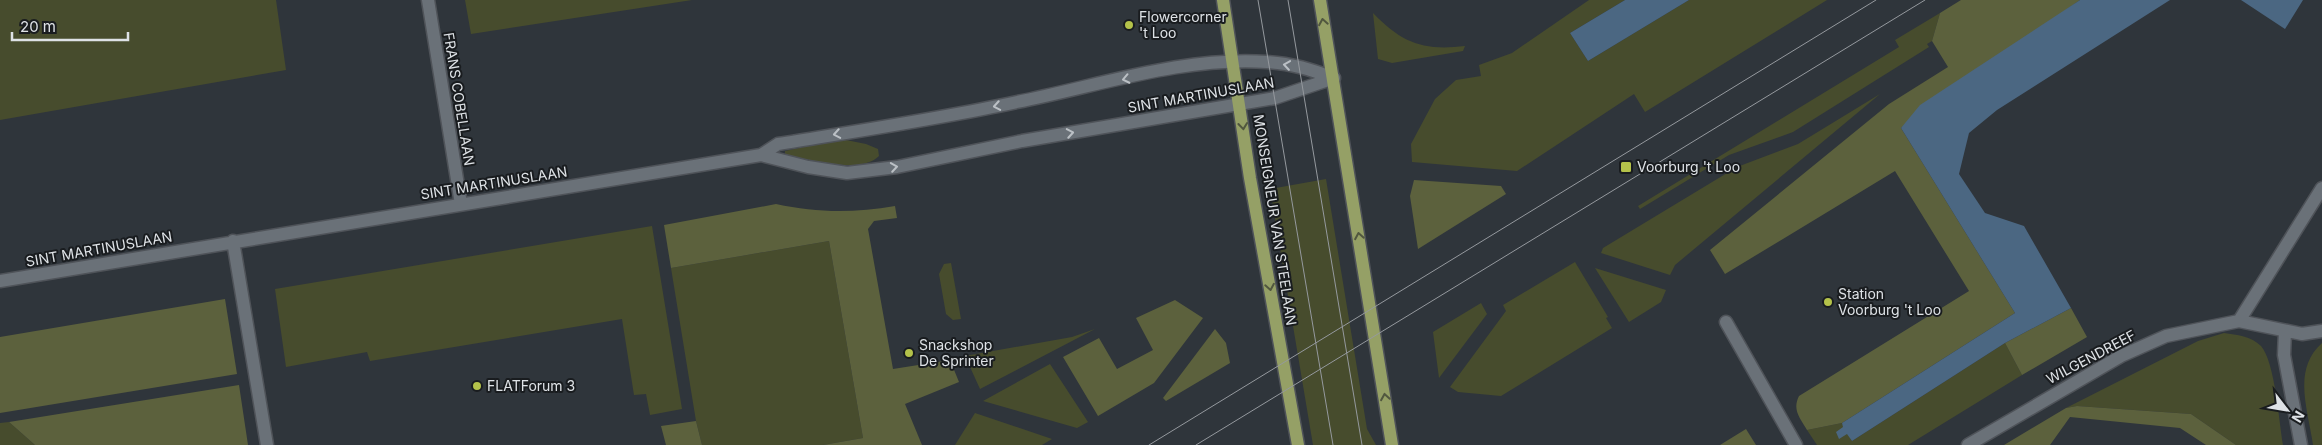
<svg xmlns="http://www.w3.org/2000/svg" width="2322" height="445" viewBox="0 0 2322 445" font-family="Inter,sans-serif">
	<style>
		.green { fill: #474c2d }
		.forest { fill: #5c613d }
		.water { fill: #4b6782 }
		.lines { fill: none; stroke-linecap: round; stroke-linejoin: round }
		.minor-casing { stroke: #4f5359; stroke-width: 15 }
		.major-casing { stroke: #4f5359; stroke-width: 15 }
		.minor { stroke: #6a7178; stroke-width: 12 }
		.major { stroke: #95a066; stroke-width: 12 }
		.tram { stroke: #95999e; stroke-width: 1 }
		.oneway { stroke: #51573f }
		.oneway2 { stroke: #bbc0c5 }
		.poi-dot { fill: #b4c24a; stroke: #191c1f; stroke-width: 2 }
		.labels { text-anchor: middle; stroke-width: 4; stroke-linejoin: round; paint-order: stroke }
		.poi-label { font-size: 14px; fill: #dee2e6; stroke: #191c1f; text-anchor: start }
		.street-label { font-size: 14px; fill: #dee2e6; stroke: #191c1f }
	</style>
	<rect width="100%" height="100%" fill="#2f353b"/>
	<path class="green" d="M0 0H276L286 70 0 120Z
		M465 0H692L471 34Z
		M1589 0H1625L1570 33 1588 61 1689 0H1827L1645 112 1634 94 1517 171 1412 162 1411 144 1435 99 1456 80 1481 76 1479 65 1512 53Z
		M1373 13C1402 43 1423 51 1465 46L1463 51 1392 63 1378 59Z
		M1940 13 1932 41 1927 44 1929 47 1793 132 1729 155 1640 209 1638 206 1899 47 1895 40Z
		M1880 94 1675 265 1670 275 1601 253 1603 248 1737 167 1798 144Z
		M841 139 866 144 878 149 879 156C861 175 808 159 785 155V151Z
		M1326 179 1367 429 1376 445H1313L1270 189Z
		M652 226 682 409 650 415 646 394 634 395 622 319 370 361 367 352 286 367 275 289Z
		M829 241 863 438 823 445H702L696 421 671 268Z
		M1575 262 1608 317 1606 318 1612 328 1501 396 1458 392 1450 387 1506 311 1503 305Z
		M951 263 961 319 953 320 946 314 939 274 944 264Z
		M1595 268 1666 290 1661 302 1629 322Z
		M1481 303 1487 314 1439 378 1433 332Z
		M1095 329 980 389 965 356 1072 337Z
		M2224 333C2237 335 2251 336 2261 346 2275 362 2279 422 2283 445H2236L2191 414 2077 406 2066 408 2198 341Z
		M2005 343 2022 375 1908 445H1817L1807 430 1842 423 1852 441Z
		M2322 343V445H2313C2308 409 2292 370 2322 343Z
		M1050 364 1088 422 1077 428 983 401Z
		M975 413 1052 439 1042 445H955Z
		M9 422 35 445H0V423Z"/>
	<path class="forest" d="M1961 0H2080L1901 128 2015 313 1842 423 1807 430C1800 418 1792 410 1799 396L1969 291 1895 171 1725 274 1710 250 1889 104 1948 67 1932 41 1940 13Z
		M1414 180 1501 186 1506 194 1418 249 1410 196Z
		M776 204C817 213 854 213 895 206L897 218 874 221 868 229 893 369 950 360 959 382 905 404 922 445H823L863 438 829 241 671 268 664 225Z
		M225 299 237 374 0 413V337Z
		M1175 300 1203 318 1154 383 1098 416 1063 357 1099 338 1117 369 1153 350 1136 318Z
		M2071 308 2087 337 2022 375 2005 343Z
		M1215 329 1226 343 1230 363 1166 401 1163 398Z
		M239 385 248 445H35L9 422Z
		M2077 406 2191 414 2236 445H2206L2180 428 2070 417 2050 445H2004L2066 408Z
		M696 421 702 445H666L661 426Z
		M1746 429 1756 445H1720Z"/>
	<path class="water" d="M1625 0H1689L1588 61 1570 33Z
		M2080 0H2170L1997 110 1969 133 1959 174 1985 213 2024 226 2071 308 2005 343 1852 441 1847 434 1839 439 1836 432 1843 427 1842 423 2015 313 1901 128 1920 105Z
		M2241 0H2303L2285 29Z"/>
	<g class="lines">
		<defs>
			<path id="minor" d="M428 0 461 204
				M761 155 808 167 847 173 897 167 1022 141 1275 98 1334 78
				M233 241 267 445
				M0 281 761 155 778 144C857 131 938 119 1017 102 1098 86 1184 56 1267 62 1291 63 1312 70 1334 78
				M2239 321 2322 188
				M1726 322 1796 445
				M2285 331 2284 355 2301 445
				M1968 445 2121 356 2166 336 2239 321 2302 334 2322 331"/>
			<path id="major" d="M1223 0 1250 178 1298 445
				M1320 0 1392 445"/>
		</defs>
		<use href="#minor" class="minor-casing"/>
		<use href="#major" class="major-casing"/>
		<use href="#minor" class="minor"/>
		<use href="#major" class="major"/>
		<path class="tram" d="M1258 0 1333 445
			M1288 0 1362 445
			M1149 445 1876 0
			M1196 445 1925 0"/>
	</g>
	<defs><path id="oneway-chevron" d="M-2-3.5L2.5 0L-2 3.5" fill="none" stroke-width="1.6" stroke-linecap="round" stroke-linejoin="round" transform="scale(1.25)"/></defs>
	<g class="oneway">
		<use href="#oneway-chevron" transform="translate(1323 22) rotate(-100)"/>
		<use href="#oneway-chevron" transform="translate(1243 126) rotate(84)"/>
		<use href="#oneway-chevron" transform="translate(1359 236) rotate(-100)"/>
		<use href="#oneway-chevron" transform="translate(1270 287) rotate(80)"/>
		<use href="#oneway-chevron" transform="translate(1385 397) rotate(-99)"/>
	</g>
	<g class="oneway2">
		<use href="#oneway-chevron" transform="translate(1287 65) rotate(-172)"/>
		<use href="#oneway-chevron" transform="translate(1126 79) rotate(168)"/>
		<use href="#oneway-chevron" transform="translate(997 106) rotate(170)"/>
		<use href="#oneway-chevron" transform="translate(1070 133) rotate(-10)"/>
		<use href="#oneway-chevron" transform="translate(837 134) rotate(170)"/>
		<use href="#oneway-chevron" transform="translate(894 167) rotate(-9)"/>
	</g>
	<g class="poi-dot">
		<circle cx="1129" cy="25" r="5"/>
		<rect x="1620" y="161" width="12" height="12" rx="2.5"/>
		<circle cx="1828" cy="302" r="5"/>
		<circle cx="909" cy="353" r="5"/>
		<circle cx="477" cy="386" r="5"/>
	</g>
	<g class="labels">
		<g class="poi-label">
			<text x="1139" y="22">Flowercorner<tspan x="1139" dy="16">'t Loo</tspan></text>
			<text x="1637" y="172">Voorburg 't Loo</text>
			<text x="1838" y="299">Station<tspan x="1838" dy="16">Voorburg 't Loo</tspan></text>
			<text x="919" y="350">Snackshop<tspan x="919" dy="16">De Sprinter</tspan></text>
			<text x="487" y="391">FLATForum 3</text>
		</g>
		<g class="street-label">
			<text transform="translate(1201 95) rotate(-10)" y="5">SINT MARTINUSLAAN</text>
			<text transform="translate(459 99) rotate(81)" y="5">FRANS COBELLAAN</text>
			<text transform="translate(494 183) rotate(-9)" y="5">SINT MARTINUSLAAN</text>
			<text transform="translate(1275 220) rotate(81)" y="5">MONSEIGNEUR VAN STEELAAN</text>
			<text transform="translate(99 249) rotate(-10)" y="5">SINT MARTINUSLAAN</text>
			<text transform="translate(2091 357) rotate(-28)" y="5">WILGENDREEF</text>
		</g>
	</g>
	<g transform="translate(2287 410) rotate(121)" stroke="#191c1f" stroke-width="4" paint-order="stroke">
	<path d="M0-4L9 19L0 12L-9 19Z" fill="#dee2e6"/>
	<text y="-8" font-size="14" font-weight="bold" text-anchor="middle" fill="#dee2e6">N</text>
	</g>
	<path d="M12 32v8h116v-8" fill="none" stroke="#dee2e6" stroke-width="2.5"/>
	<text x="20" y="32" font-size="15" fill="#dee2e6" stroke="#191c1f" stroke-width="4" paint-order="stroke">20 m</text>
</svg>
